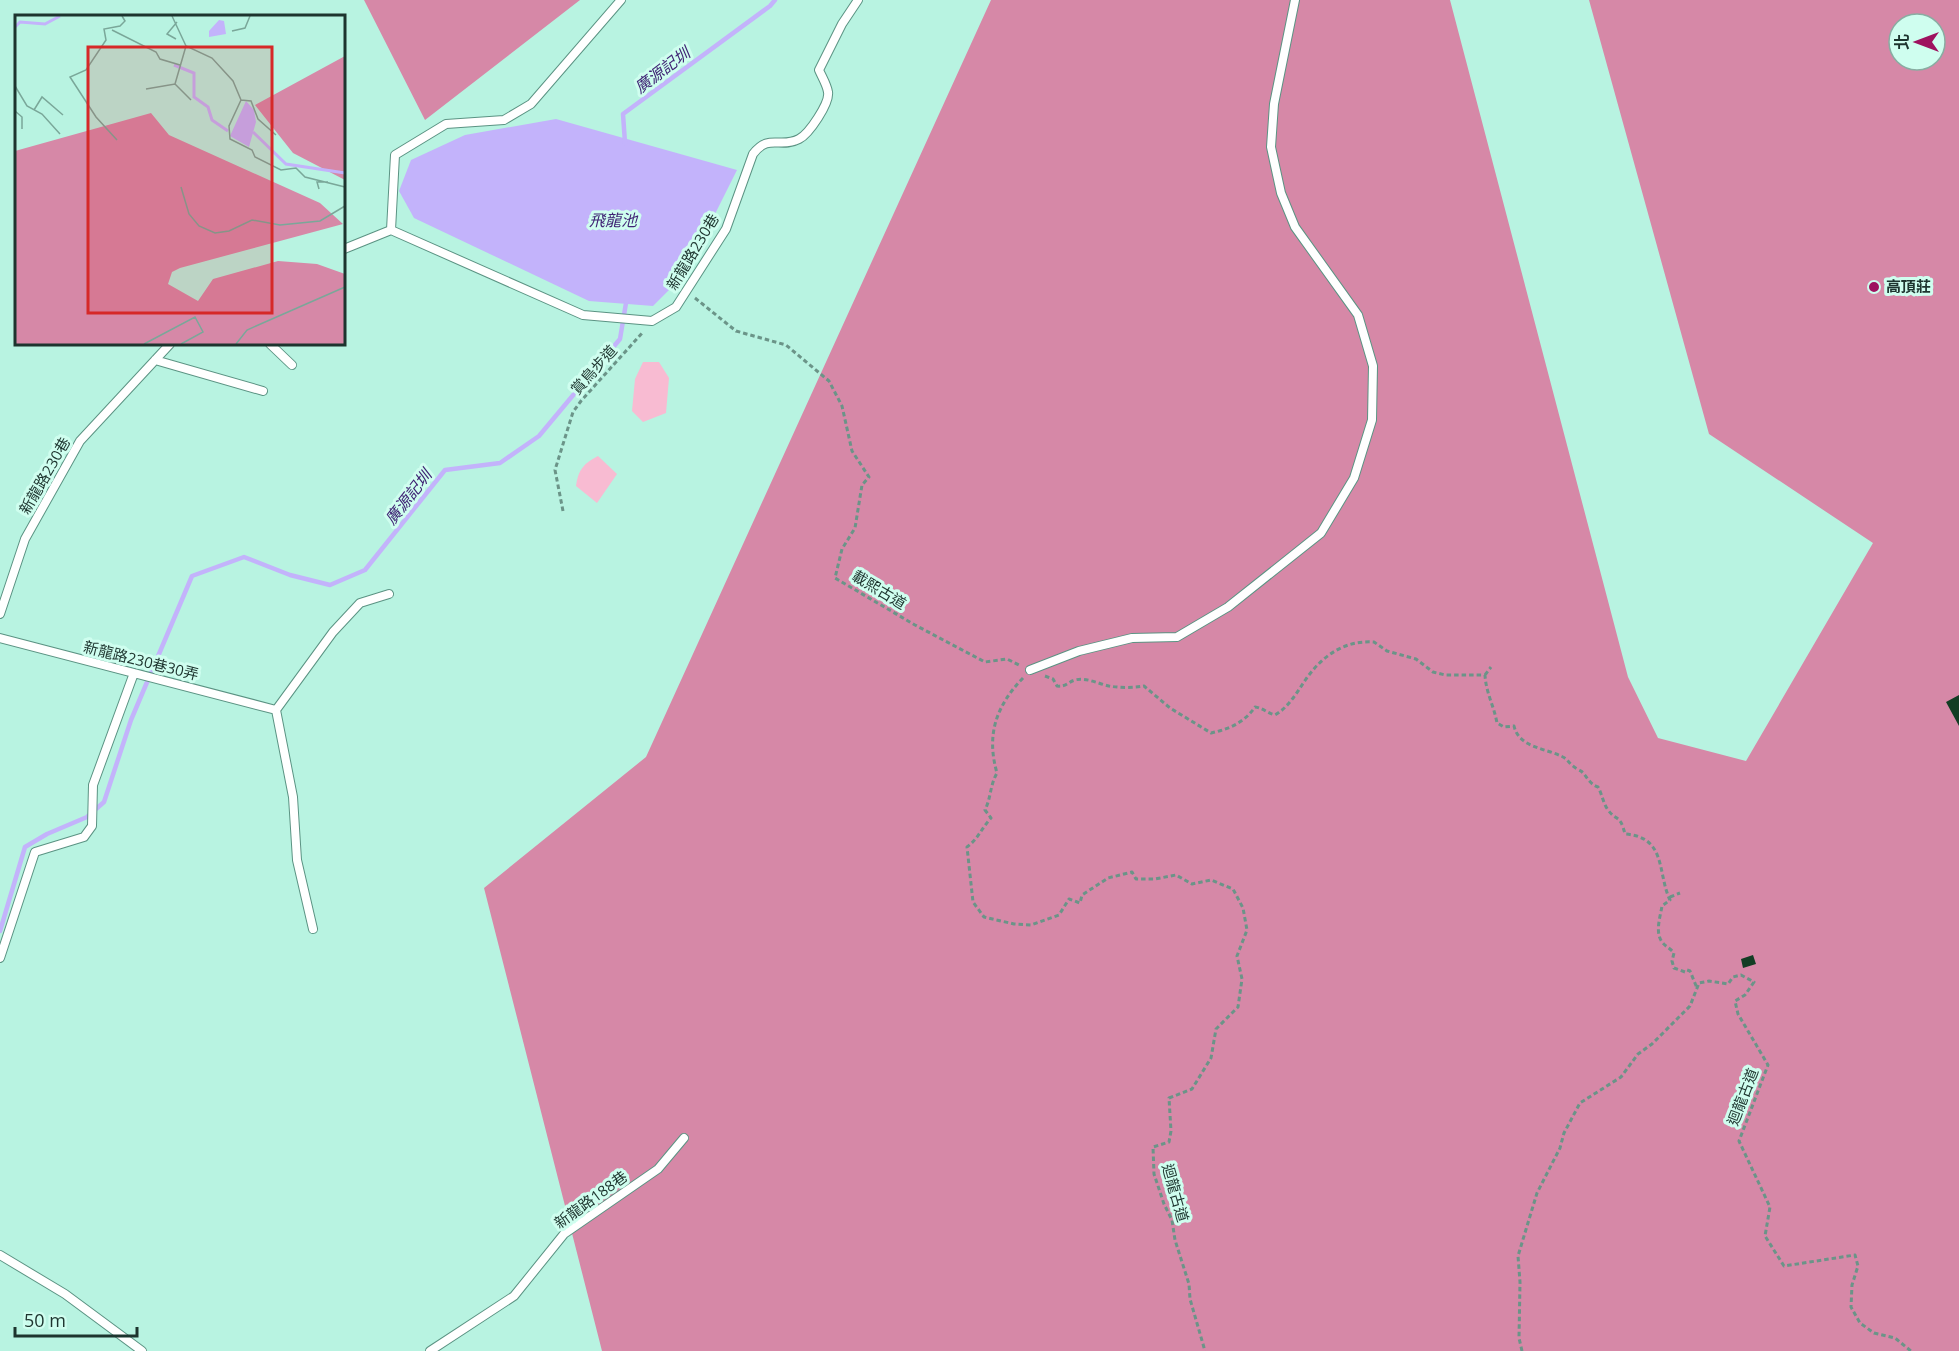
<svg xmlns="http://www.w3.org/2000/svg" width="1959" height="1351" viewBox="0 0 1959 1351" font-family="'Open Sans','Noto Sans TC',sans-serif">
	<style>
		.green { fill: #f8bbd2 }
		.forest { fill: #d688a7; fill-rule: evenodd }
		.water { fill: #c3b3fb }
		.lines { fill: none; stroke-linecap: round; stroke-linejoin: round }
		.stream { stroke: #c3b3fb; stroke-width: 4.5 }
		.building { fill: #133d24 }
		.service-casing { stroke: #5b9383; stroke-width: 10 }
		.path { stroke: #6b9488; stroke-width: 3; stroke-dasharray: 4.5 3; stroke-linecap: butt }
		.service { stroke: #fff; stroke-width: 8 }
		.poi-dot { fill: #9e125f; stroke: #cffeef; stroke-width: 2 }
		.labels { text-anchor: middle; stroke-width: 6; stroke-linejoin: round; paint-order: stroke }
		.street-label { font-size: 15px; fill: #1d342e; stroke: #cffeef }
		.poi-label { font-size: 15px; font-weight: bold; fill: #1d342e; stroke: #cffeef; text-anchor: start }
		.water-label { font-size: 16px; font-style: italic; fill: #3f2374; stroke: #cffeef }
		.inset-river { fill: none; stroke: #c3b3fb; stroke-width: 3 }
		.inset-road { fill: none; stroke: #7aa799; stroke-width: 1.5 }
		.view { fill: #d62828; fill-opacity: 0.15; stroke: #d62828; stroke-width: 3 }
		.inset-edge { fill: none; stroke: #1d342e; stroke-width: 3 }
	</style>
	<rect width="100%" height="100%" fill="#b8f3e1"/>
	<path class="green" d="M643 362H659L669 378 666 413 643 422 632 411 635 379Z
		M598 456 617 474 597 503 576 486C578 470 584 463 598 456Z"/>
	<path class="forest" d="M364 0H580L425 120Z
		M991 0H1450L1628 677 1658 738 1746 761 1873 543 1709 434 1589 0H1959V1351H602L484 888 646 757ZM1899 24H1935V60H1899Z"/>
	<path class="water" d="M556 119 737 170 685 274 653 306 589 301 414 218 399 191 411 160 465 135Z"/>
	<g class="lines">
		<path class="stream" d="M625 143 623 114 770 6 775 0
			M0 931 25 847 47 834 87 817 104 802 131 720 192 576 244 557 290 575 330 585 365 570 445 470 500 463 539 436 620 339 627 297"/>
	</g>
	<path class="building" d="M1959 695V726L1946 702Z
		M1753 955 1756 964 1743 968 1741 959Z"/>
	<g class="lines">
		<defs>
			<path id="service" d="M391 230 395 155 446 124 504 120 531 104 621 0
				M344 249 391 230 583 315 652 321 676 307 726 229 753 154C769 133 780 149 799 139 809 134 830 103 828 92 827 85 822 77 819 70L842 24 858 0
				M270 344 292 365
				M155 360 263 391
				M0 614 25 539 80 441 170 344
				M0 638 276 710
				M1030 670 1079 651 1132 638 1177 637 1228 607 1321 533 1354 478 1372 420 1373 366 1358 315 1295 227 1281 193 1271 147 1274 104 1295 0
				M313 929 297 860 293 797 276 710 333 632 360 603 389 594
				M0 958 35 852 84 837 92 826 93 785 134 673
				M0 1255 65 1294 142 1351
				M430 1351 514 1296 564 1234 658 1169 684 1138"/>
		</defs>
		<use href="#service" class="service-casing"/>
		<path class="path" d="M695 298 736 331 786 345 829 381 842 406 852 451 869 477 862 485 855 528 842 549 835 578 915 625 985 662 1007 659 1019 665
			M563 511 555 470 573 412 581 401 643 332
			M1485 675 1491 667
			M1045 676 1053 679 1057 686C1066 687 1068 682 1075 680 1086 677 1099 684 1109 686 1120 688 1133 688 1144 686L1170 708 1211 733C1229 729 1244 723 1255 707 1263 708 1267 713 1275 715 1289 707 1297 692 1306 679 1323 655 1345 640 1374 642L1387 651 1416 659 1433 672 1445 675H1485C1486 693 1494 706 1497 723L1504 727 1514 726C1519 748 1546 748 1563 757 1567 759 1569 763 1573 766 1575 768 1579 770 1581 771 1587 776 1589 784 1598 787 1602 794 1603 803 1608 810 1617 822 1620 814 1625 834 1667 837 1657 873 1670 900L1662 906C1660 918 1655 932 1662 942 1666 947 1670 948 1674 953L1672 961 1674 968 1685 972 1687 970 1690 971 1697 988
			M1023 678C996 706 986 735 997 773 990 785 991 798 985 810L991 818C981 829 978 839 967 847L973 902 984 917 1014 924 1031 925 1059 915 1069 899 1080 903 1082 895 1108 878 1132 872 1136 879H1155L1176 875 1192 884 1211 880 1233 889 1243 908 1247 930 1237 956 1242 979 1238 1007 1216 1029 1211 1058 1192 1089 1169 1098 1171 1131 1169 1142 1153 1147 1154 1174 1164 1204 1172 1220 1175 1240 1189 1284 1190 1299 1205 1351
			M1670 897 1680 893
			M1522 1351 1519 1338 1520 1282 1518 1256 1537 1193 1560 1148 1564 1133 1580 1103 1621 1077 1638 1054 1652 1044 1690 1006 1699 983 1709 981 1728 984 1733 977 1741 975 1754 982 1745 995 1735 1001 1738 1014 1768 1065 1739 1141 1770 1207 1765 1236 1784 1266 1855 1255 1858 1266 1852 1285 1851 1307 1860 1323 1874 1333 1895 1338 1911 1351"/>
		<use href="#service" class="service"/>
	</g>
	<circle class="poi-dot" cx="1874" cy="287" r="6"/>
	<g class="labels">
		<g class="street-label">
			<text transform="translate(693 252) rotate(-59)" y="5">新龍路230巷</text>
			<text transform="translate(594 370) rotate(-48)" y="5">賞鳥步道</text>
			<text transform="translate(45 476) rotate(-60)" y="5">新龍路230巷</text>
			<text transform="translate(879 590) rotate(31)" y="5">載熙古道</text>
			<text transform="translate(141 661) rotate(14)" y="5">新龍路230巷30弄</text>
			<text transform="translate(1743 1097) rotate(-69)" y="5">迴龍古道</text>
			<text transform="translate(1175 1193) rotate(74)" y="5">迴龍古道</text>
			<text transform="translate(591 1200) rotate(-36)" y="5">新龍路188巷</text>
		</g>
		<g class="poi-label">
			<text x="1886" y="292">高頂莊</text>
		</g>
		<g class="water-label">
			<text transform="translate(662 70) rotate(-37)" y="6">廣源記圳</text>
			<text x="613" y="226">飛龍池</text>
			<text transform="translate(408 497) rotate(-52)" y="6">廣源記圳</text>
		</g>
	</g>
	<g transform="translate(15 15)">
		<rect width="330" height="330" fill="#b8f3e1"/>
		<path d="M330 41V165L278 138 240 90ZM136 98 154 120 305 188 328 209 165 253 157 257 153 269 183 286 198 264 263 246 302 249 330 259V329H0V136Z" fill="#d688a7"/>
		<path d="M204 5 209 6 211 19 194 22V16ZM231 86 239 95 241 107 234 132 215 121Z" fill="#c3b3fb"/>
		<path class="inset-river" d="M0 12 5 7 30 9 45 1M159 50 179 58V82L193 92 197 105 213 116M238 117 271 149 330 158"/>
		<path class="inset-road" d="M157 1 171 31 197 43 218 66 226 85 214 111 215 124 237 135 240 142 266 155 281 153 290 162 330 172M97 15 141 37 145 44 165 50M217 16 230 13 235 1M161 24 152 19 162 7M160 69 171 31M0 71 12 91 27 99 45 119M131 74 160 69 176 85M226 85 236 86 243 104 261 120M19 95 27 82 48 100M0 96 7 102V114M102 125 81 102 55 62 71 55 91 25 89 14 105 11 110 6 107 1M166 172 174 199 184 211 200 218 214 216 237 205 265 210 305 206 330 191M304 174 302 167H313M129 329 180 302 188 317 166 329M221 329 232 315 330 272"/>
		<path class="view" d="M73 32H257V298H73Z"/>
		<rect width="330" height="330" class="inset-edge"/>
	</g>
	<g transform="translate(1917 42) rotate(270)"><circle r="28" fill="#cffeef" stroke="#88ada2" stroke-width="1.5"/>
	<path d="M0-4.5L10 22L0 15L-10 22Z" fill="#9e125f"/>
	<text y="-9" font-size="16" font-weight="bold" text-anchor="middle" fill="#1d342e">北</text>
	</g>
	<path d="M15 1327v9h122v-9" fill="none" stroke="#1d342e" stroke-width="3"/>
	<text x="24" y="1327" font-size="18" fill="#1d342e" stroke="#cffeef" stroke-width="4.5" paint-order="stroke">50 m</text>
</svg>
